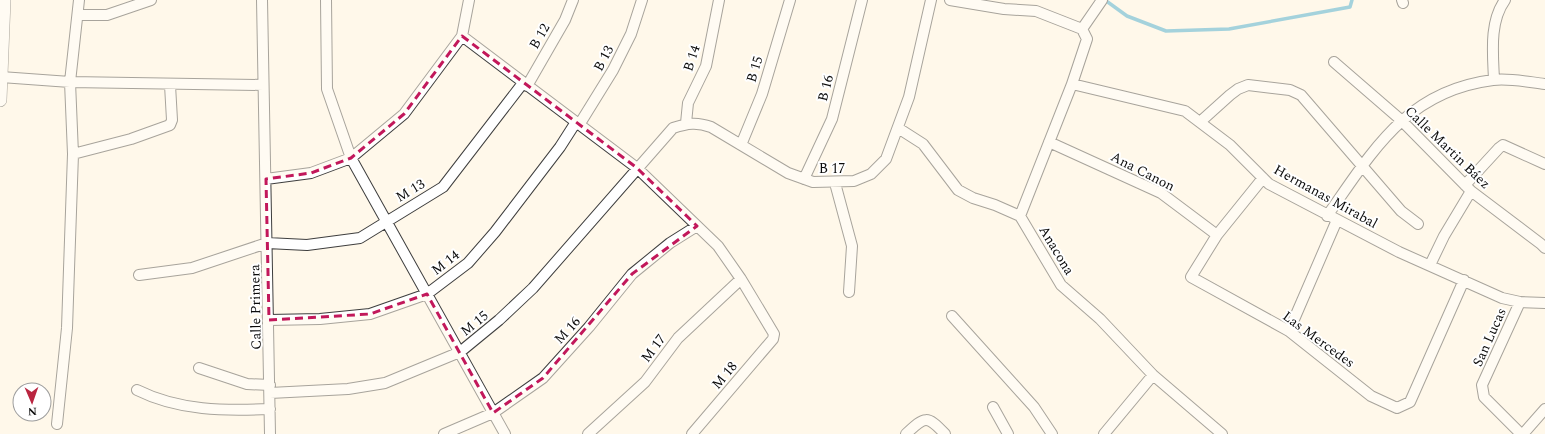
<svg xmlns="http://www.w3.org/2000/svg" width="1545" height="434" viewBox="0 0 1545 434" font-family="Spectral,serif">
	<style>
		.lines { fill: none; stroke-linecap: round; stroke-linejoin: round }
		.stream { stroke: #37a5cc; stroke-width: 3.5 }
		.minor-casing { stroke: #3e3e3e; stroke-width: 12 }
		.tertiary-casing { stroke: #3e3e3e; stroke-width: 14 }
		.minor { stroke: #fff; stroke-width: 10 }
		.tertiary { stroke: #fff; stroke-width: 13 }
		.marked { fill: none; stroke: #c2185b; stroke-width: 3; stroke-dasharray: 8 5; stroke-linejoin: round }
		.labels { text-anchor: middle; stroke-width: 4; stroke-linejoin: round; paint-order: stroke }
		.street-label { font-size: 14px; fill: #0b0b0b; stroke: #fff }
	</style>
	<rect width="100%" height="100%" fill="#fff8ea"/>
	<g class="lines">
		<path class="stream" d="M1105 0 1127 16 1166 31 1229 29 1350 7 1352 0"/>
		<defs>
			<path id="minor" d="M262 0 270 434
				M326 0 327 89 351 158 505 434
				M950 0 1004 9 1036 11 1082 29
				M1402 0 1403 3
				M78 15H107L151 0
				M1082 29 1087 39 1072 84 1185 111 1230 145 1269 184 1399 252 1502 298 1520 302 1545 303
				M1082 29 1102 0
				M462 36 637 168 718 246 741 279 774 334 773 339 692 434
				M1334 62 1401 120 1471 191 1541 244 1545 248
				M1 77 70 82 263 85
				M1494 80C1493 54 1489 22 1505 0
				M527 86 565 20 573 0
				M1200 122 1230 95 1238 89 1248 85 1290 90 1301 95 1401 211 1418 224
				M686 123 688 103 706 66 719 0
				M579 125 613 70 631 34 642 0
				M898 128 923 144 958 190 973 198 995 205 1020 216 1061 285 1100 319 1153 375 1222 434
				M1049 142 1161 193 1217 235
				M741 145 762 94 790 0
				M73 154 131 139 170 125 172 120 170 85
				M1263 178 1217 235 1191 277 1289 331 1371 396 1397 408 1410 402 1464 280
				M266 179 311 173 351 158 404 114 462 36 469 0
				M804 179 832 119 862 0
				M835 183 852 246 849 292
				M1465 185 1499 148 1503 145 1545 164
				M1020 216 1072 84
				M1327 216C1373 151 1406 91 1493 80 1510 78 1528 82 1545 84
				M1430 265 1444 236 1471 191
				M139 275 192 268 267 243 307 245 360 238 443 187 523 83
				M1520 302 1482 385 1484 397 1521 434
				M952 316 1034 407 1052 434
				M269 320 320 319 370 314 427 294 468 263 495 232 560 147 576 122
				M1289 331 1337 220
				M199 368 247 384 270 385
				M137 390C179 411 225 411 270 409
				M270 393 348 389 385 383 460 352 499 320 533 288 673 128C688 123 697 122 711 127L788 173 813 182 854 181 871 174 886 159 909 97 931 0
				M993 407 1008 434
				M57 424 67 328 69 269 73 154 70 82 79 0
				M444 434 493 413 543 378 589 327 632 274 670 243 697 226
				M588 434 645 382 678 338 741 279
				M906 434C925 416 927 415 945 434
				M1104 434 1153 375
				M1523 434 1545 409"/>
			<path id="tertiary" d="M0 100 4 0"/>
		</defs>
		<use href="#minor" class="minor-casing"/>
		<use href="#tertiary" class="tertiary-casing"/>
		<use href="#minor" class="minor"/>
		<use href="#tertiary" class="tertiary"/>
	</g>
	<path d="M0 0H1545V434H0ZM462 36 637 168 697 226 632 274 543 378 493 413 427 294 370 314 269 320 266 179 311 173 351 158 404 114Z" fill="#fff8ea" fill-opacity=".55" fill-rule="evenodd"/>
	<path class="marked" d="M462 36 637 168 697 226 632 274 543 378 493 413 427 294 370 314 269 320 266 179 311 173 351 158 404 114Z"/>
	<g class="labels">
		<g class="street-label">
			<text transform="translate(539 36) rotate(-60)" y="5">B 12</text>
			<text transform="translate(603 58) rotate(-62)" y="5">B 13</text>
			<text transform="translate(691 58) rotate(-72)" y="5">B 14</text>
			<text transform="translate(754 69) rotate(-73)" y="5">B 15</text>
			<text transform="translate(825 88) rotate(-76)" y="5">B 16</text>
			<text transform="translate(1448 147) rotate(44)" y="5">Calle Martin Báez</text>
			<text x="832" y="173">B 17</text>
			<text transform="translate(1143 171) rotate(27)" y="5">Ana Canon</text>
			<text transform="translate(410 190) rotate(-31)" y="5">M 13</text>
			<text transform="translate(1326 196) rotate(29)" y="5">Hermanas Mirabal</text>
			<text transform="translate(1057 250) rotate(59)" y="5">Anacona</text>
			<text transform="translate(445 262) rotate(-38)" y="5">M 14</text>
			<text transform="translate(255 307) rotate(-91)" y="5">Calle Primera</text>
			<text transform="translate(474 323) rotate(-39)" y="5">M 15</text>
			<text transform="translate(567 330) rotate(-48)" y="5">M 16</text>
			<text transform="translate(1489 337) rotate(-66)" y="5">San Lucas</text>
			<text transform="translate(1319 339) rotate(36)" y="5">Las Mercedes</text>
			<text transform="translate(653 348) rotate(-53)" y="5">M 17</text>
			<text transform="translate(724 375) rotate(-50)" y="5">M 18</text>
		</g>
	</g>
	<g transform="translate(32 402) rotate(178)"><circle r="19" fill="#ffffff" stroke="#9d9d9d"/>
	<path d="M0-3L7 15L0 10L-7 15Z" fill="#ba2540"/>
	<text y="-6" font-size="11" font-weight="bold" text-anchor="middle" fill="#0b0b0b">N</text>
	</g>
</svg>
